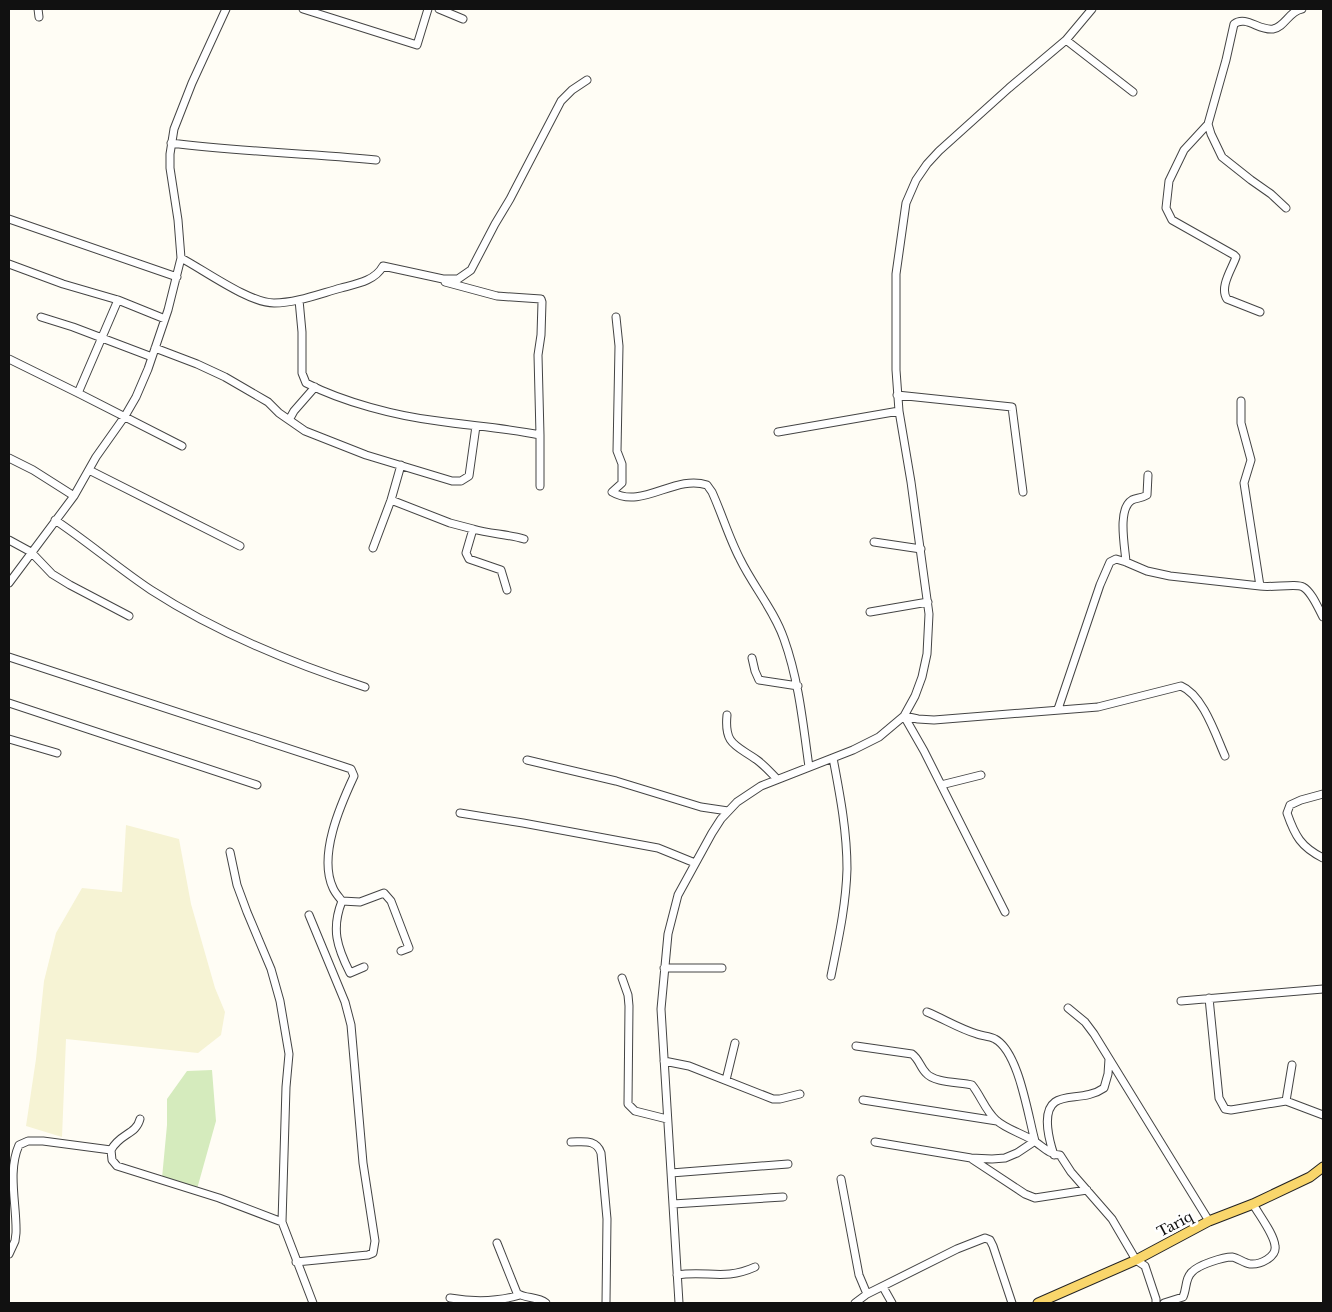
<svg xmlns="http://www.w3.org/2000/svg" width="1332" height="1312" viewBox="0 0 1332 1312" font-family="'Libre Baskerville',serif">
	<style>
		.farmland { fill: #f6f3d4 }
		.green { fill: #d5ebbd }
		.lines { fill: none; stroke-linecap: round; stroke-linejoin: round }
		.minor-casing { stroke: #444; stroke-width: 9 }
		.major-casing { stroke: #222; stroke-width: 11 }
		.minor { stroke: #fff; stroke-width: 7 }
		.major { stroke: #f9d66b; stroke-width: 9 }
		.labels { text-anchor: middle; stroke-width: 5; stroke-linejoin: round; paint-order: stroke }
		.street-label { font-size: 14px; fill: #111; stroke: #fff }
	</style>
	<rect width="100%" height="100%" fill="#fffdf5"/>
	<path class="farmland" d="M126 825 179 839 191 904 215 988 225 1012 221 1035 198 1053 66 1039 62 1137 26 1126 36 1059 44 981 56 933 82 888 122 892Z"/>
	<path class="green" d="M212 1070 216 1121 197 1189 162 1178 167 1125V1099L187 1071Z"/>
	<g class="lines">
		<defs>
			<path id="minor" d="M38 9 39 17
				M303 9 417 45 428 9
				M439 9 463 19
				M1066 40 1133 92
				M1208 124 1211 134 1222 157 1251 180 1271 194 1286 208
				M171 143C239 152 308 153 376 160
				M9 219 177 277
				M181 258C204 270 249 303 274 303 296 303 319 294 341 288 356 284 375 281 383 266L443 279H458L471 270 495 224 510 199 561 101 572 90 587 80
				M9 264 63 284 118 300 165 319
				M445 282 497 296 541 299 542 302 541 335 538 355 540 435
				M299 300 302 332V373L306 383C343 402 396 416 438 421 472 426 507 428 540 435V486
				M1260 312 1227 299C1219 287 1232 269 1236 257L1234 255 1172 220 1166 208 1169 181 1184 150 1208 124 1226 60 1234 24C1246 15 1259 31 1273 29 1285 27 1289 11 1302 9
				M41 317 73 327 152 357
				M616 317 619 346 617 451 622 464V483L612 492C642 510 675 474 707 485L712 492C722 514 729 538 740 559 753 586 774 610 784 639 799 681 803 724 809 767
				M155 348 197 364 225 377 268 402 279 413 305 431 366 455 452 481H461L469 476 476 426
				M9 359 78 393 182 446
				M78 393 118 300
				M897 395 1012 407 1023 492
				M289 420 294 411 315 387
				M778 432 899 411
				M9 458 33 470 74 496
				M89 470 240 546
				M391 500 450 523 473 529 466 553 469 559 501 570 507 590
				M55 520C88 542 118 568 151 590 216 632 291 663 365 687
				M473 529C490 534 507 534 524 539
				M9 540 31 552 52 574 70 585 129 616
				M874 542 921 549
				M373 548 391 500 401 465
				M1126 562C1125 547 1117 509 1132 500 1137 498 1142 498 1147 495L1148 475
				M9 583 74 496 96 457 125 416 136 397 148 369 168 310 181 258 178 220 170 168V154L174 129 192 83 226 9
				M1260 586C1271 588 1297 583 1303 587 1312 592 1318 608 1323 617
				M870 612 928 602
				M9 657 351 769 354 776C340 806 318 856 333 888 335 893 339 897 342 901L360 902 384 893 391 901 409 948 401 951
				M752 658 755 671 759 680 798 686
				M9 703 257 785
				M1058 709 1100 585 1110 562 1116 559 1126 562 1147 571 1170 576 1260 586 1244 483 1251 460 1241 423V401
				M727 715C724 745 736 745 757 760 764 765 770 772 777 779
				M904 716 918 719 934 720 1098 707 1181 686C1203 695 1216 736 1225 756
				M904 716 924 751 1005 912
				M9 739 57 753
				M527 760 616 781 701 807 728 811
				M941 785 981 775
				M1323 794 1301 800 1290 805 1287 813C1295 836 1301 847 1323 858
				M460 813 523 823 658 848 695 863
				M230 852 237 885 247 912 271 969 280 1001 289 1054 286 1087 282 1222 313 1303
				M342 901C331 929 337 947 350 973L364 967
				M664 968H722
				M831 976C838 941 846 906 847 869 847 831 840 795 833 758
				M622 978 628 995 629 1006 628 1104 635 1111 667 1119
				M1209 998 1219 1098 1225 1109 1231 1110 1286 1101
				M1181 1001 1323 989
				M1068 1008 1085 1022 1094 1034 1209 1221
				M856 1046 912 1054C919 1059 920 1067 926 1073 934 1083 960 1082 972 1085 981 1096 985 1110 996 1120 1007 1130 1025 1134 1037 1143 1044 1148 1051 1155 1060 1155L1071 1172 1112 1219 1136 1260 1145 1266 1156 1299V1303
				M664 1061 689 1066 773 1099H780L800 1094
				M1292 1065 1286 1101 1323 1115
				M726 1080 735 1043
				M863 1100 997 1121
				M571 1142C584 1142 596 1139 601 1153L607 1219 606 1303
				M875 1142 971 1158 992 1159 1005 1158 1017 1153 1035 1141C1028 1116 1019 1052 995 1039 990 1036 982 1036 977 1034 960 1029 944 1019 927 1012
				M111 1150C120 1133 136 1135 140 1119
				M1054 1155C1050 1143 1041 1112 1055 1102 1066 1094 1087 1100 1104 1088L1108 1074 1109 1059
				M972 1159 1025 1194 1035 1198 1087 1190
				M671 1173 788 1164
				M841 1179 859 1275 867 1294
				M673 1204 783 1197
				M497 1243 517 1293C525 1299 537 1296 546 1303
				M9 1254 15 1241 16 1233C17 1205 7 1172 19 1145L28 1141H43L111 1150 112 1160 117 1166 219 1198 282 1222
				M296 1262 368 1255 373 1253 375 1241 363 1163 351 1025 345 1002 309 915
				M677 1275C707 1270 724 1281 755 1267
				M883 1287 892 1303
				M450 1298C474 1302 497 1302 520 1295
				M679 1303 661 1009 668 934 678 895 712 833 721 819 737 802 761 786 853 750 879 737 904 716 915 696 922 677 927 654 929 614 911 482 899 411 896 370V274L906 203 916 180 927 164 939 151 1009 88 1066 40 1092 9
				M855 1303 867 1294 957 1249 985 1238 990 1240 993 1246 1012 1303
				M1164 1303 1183 1297C1187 1288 1185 1278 1192 1272 1198 1265 1223 1257 1232 1257 1238 1258 1244 1263 1250 1264 1260 1265 1277 1257 1275 1246 1274 1234 1259 1215 1253 1204"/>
			<path id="major" d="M1038 1303 1136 1260 1209 1221 1253 1204 1310 1177 1323 1167"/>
		</defs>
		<use href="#minor" class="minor-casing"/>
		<use href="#major" class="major-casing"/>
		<use href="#minor" class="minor"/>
		<use href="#major" class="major"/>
	</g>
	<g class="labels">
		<g class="street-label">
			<text transform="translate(1175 1224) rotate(-28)" y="5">Tariq</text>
		</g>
	</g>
	<rect width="1332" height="1312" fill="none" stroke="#111111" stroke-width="20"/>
</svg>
